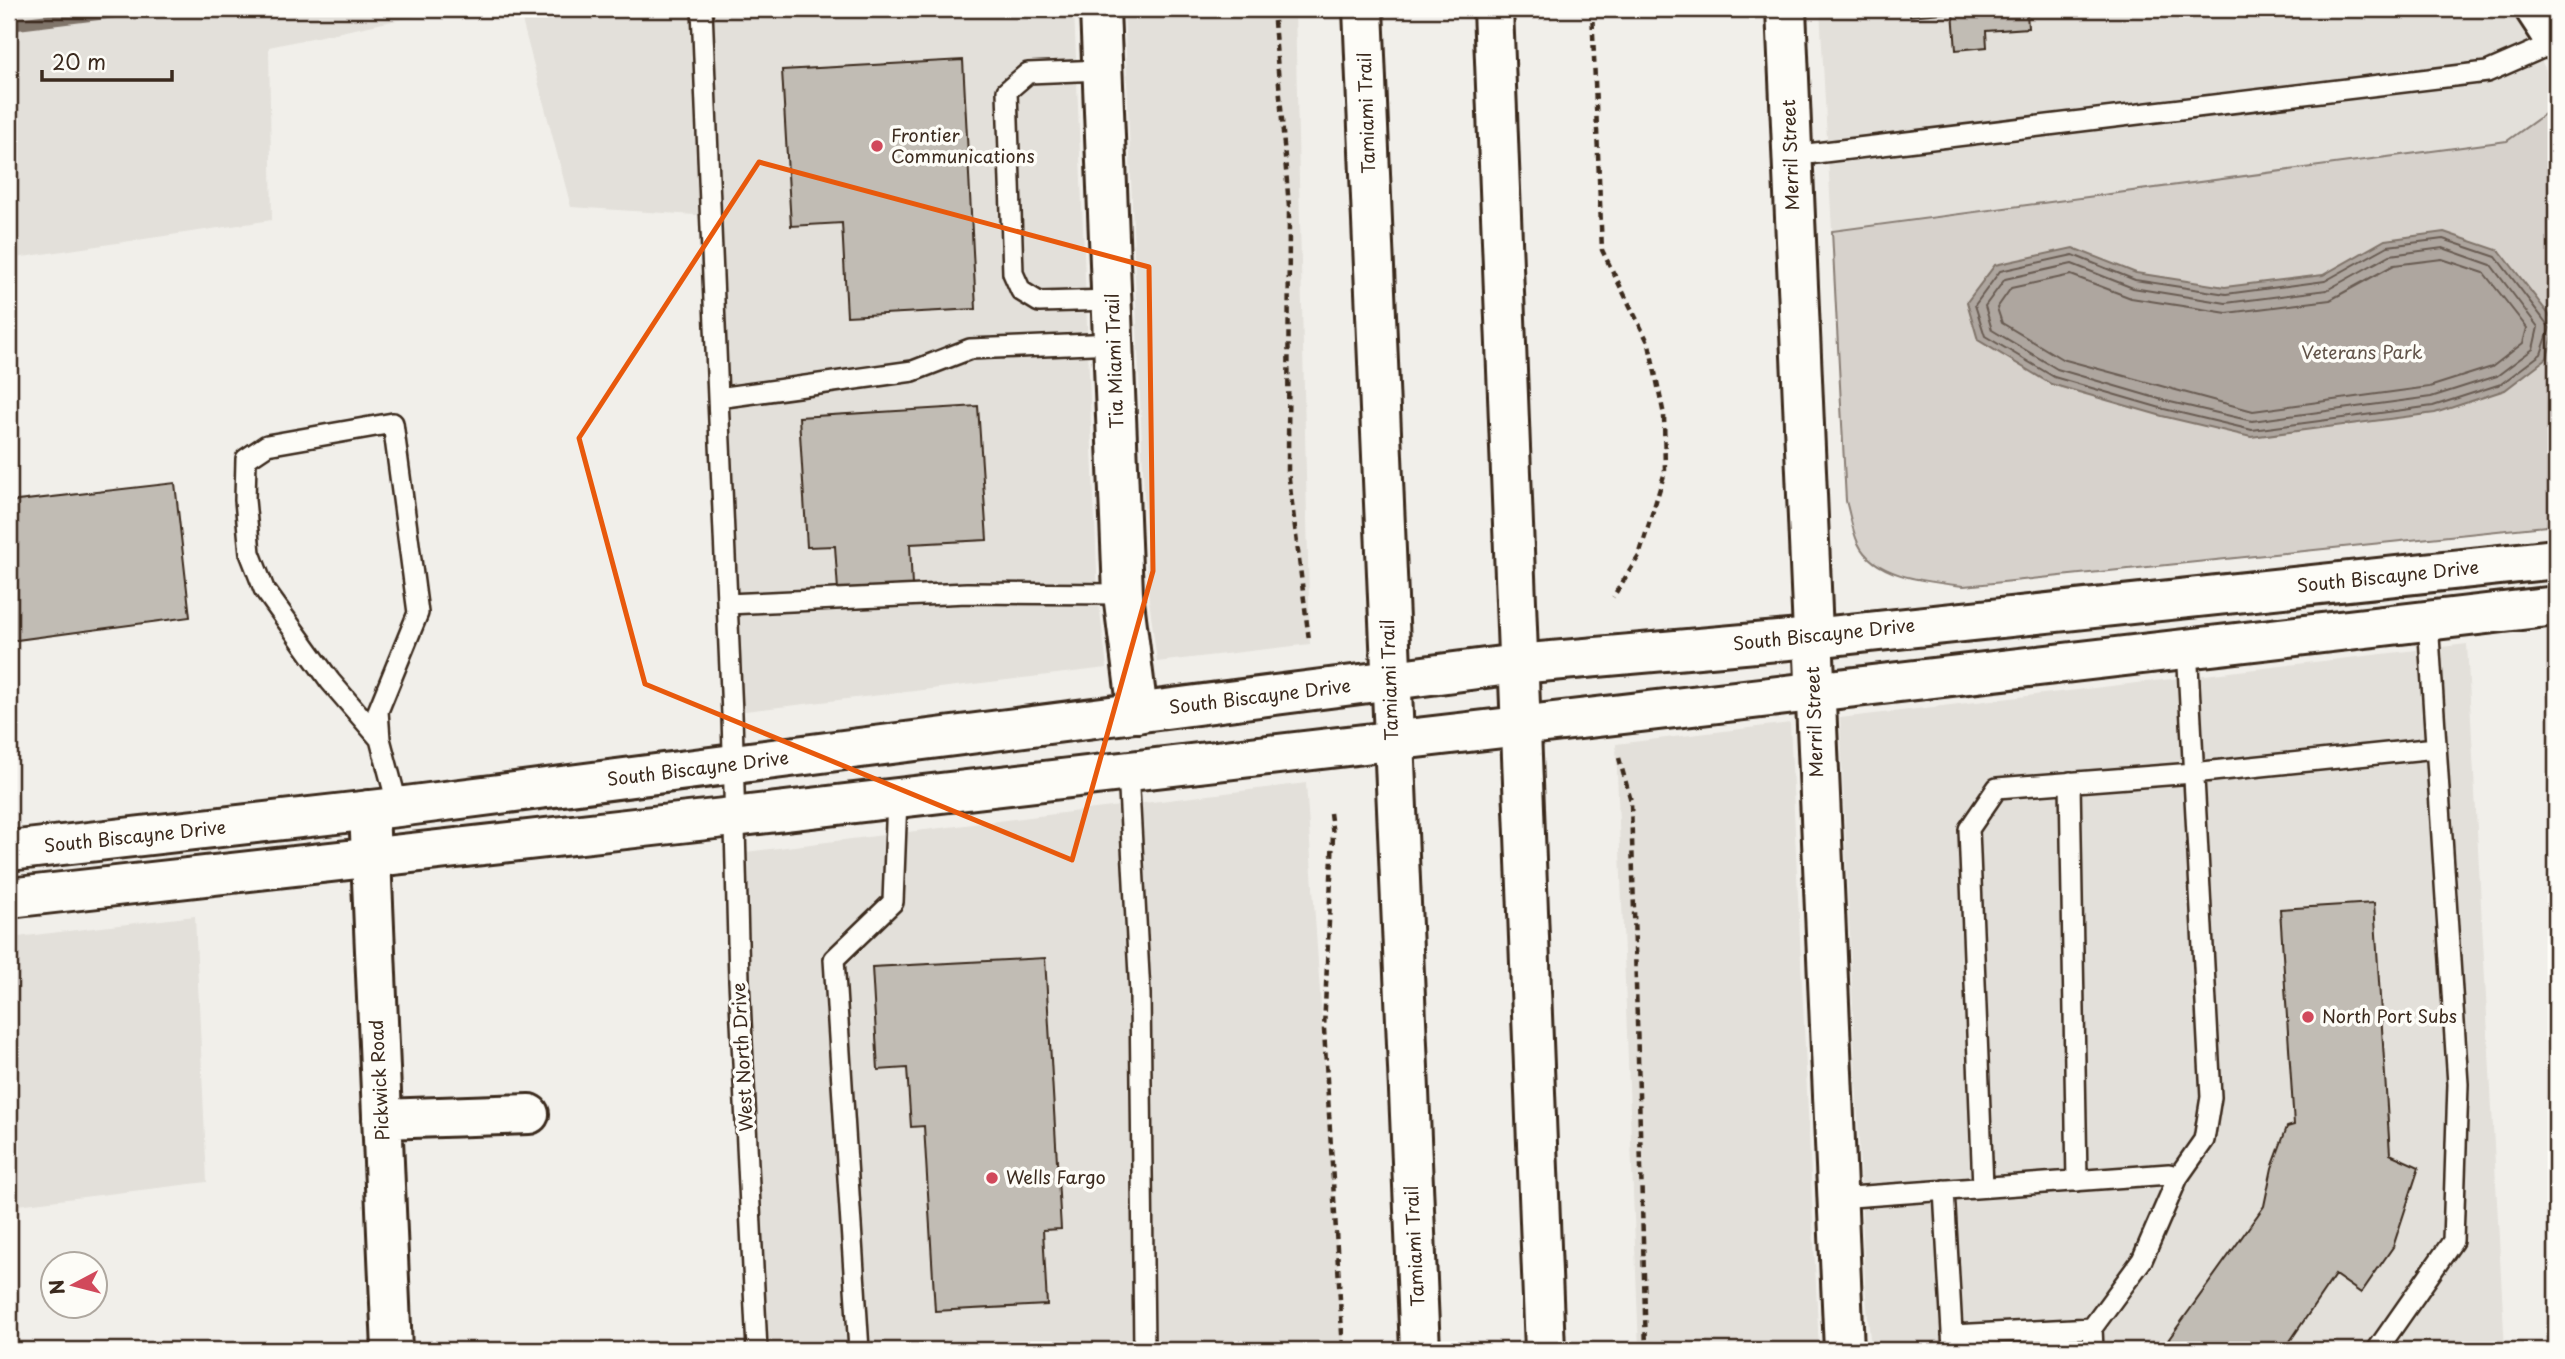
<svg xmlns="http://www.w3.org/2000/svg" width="2565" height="1359" viewBox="0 0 2565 1359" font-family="'Playpen Sans',sans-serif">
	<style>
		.built { fill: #e3e0da }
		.green { fill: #d7d2cc; stroke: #897e75; stroke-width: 2 }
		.water { fill: #aea69f; stroke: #80746b; stroke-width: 2 }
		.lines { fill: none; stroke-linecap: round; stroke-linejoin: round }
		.shore { stroke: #695c52; stroke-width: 2 }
		.stream { stroke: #80746b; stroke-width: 12 }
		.building { fill: #c1bcb4; stroke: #3b2a1e; stroke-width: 2 }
		.lane-casing { stroke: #3b2a1e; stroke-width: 24 }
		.street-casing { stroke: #3b2a1e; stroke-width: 44 }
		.secondary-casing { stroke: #3b2a1e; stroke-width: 44 }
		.primary-casing { stroke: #3b2a1e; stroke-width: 44 }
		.path { stroke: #3b2a1e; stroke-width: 4.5; stroke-dasharray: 7 5; stroke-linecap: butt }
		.lane { stroke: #fdfcf7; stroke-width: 19 }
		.street { stroke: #fdfcf7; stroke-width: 38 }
		.secondary { stroke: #fdfcf7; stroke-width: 38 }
		.primary { stroke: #fdfcf7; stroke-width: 38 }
		.marked { fill: none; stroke: #e8590c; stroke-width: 5; stroke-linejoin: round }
		.poi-dot { fill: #d1495b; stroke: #fdfcf7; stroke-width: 2.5 }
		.labels { text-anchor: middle; stroke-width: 7; stroke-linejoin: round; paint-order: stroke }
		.street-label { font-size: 18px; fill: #3b2a1e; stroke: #fdfcf7 }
		.poi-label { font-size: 18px; fill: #3b2a1e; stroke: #fdfcf7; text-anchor: start }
		.park-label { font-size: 18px; fill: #62544a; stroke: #fdfcf7 }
	</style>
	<rect width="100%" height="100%" fill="#f1efea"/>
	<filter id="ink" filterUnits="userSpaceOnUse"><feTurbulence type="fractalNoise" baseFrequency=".0143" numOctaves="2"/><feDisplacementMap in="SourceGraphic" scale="14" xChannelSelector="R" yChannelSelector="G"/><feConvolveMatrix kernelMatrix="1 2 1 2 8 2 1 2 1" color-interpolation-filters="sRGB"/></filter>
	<g filter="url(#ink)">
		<path class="built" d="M9 9H450L269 47 272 220 9 259Z
			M519 9H1074L1098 595 1107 668 737 712 711 216 571 207Z
			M1124 9H1295L1310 644 1157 662 1148 592Z
			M1820 9H2514L2556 89V106L2507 141 1832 231Z
			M2467 644 2505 1350H1871L1865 1285 1840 718Z
			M1790 723 1819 1350H1639L1616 744Z
			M1306 783 1344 1350H759L738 853Z
			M195 916 207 1182 9 1206V938Z"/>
		<path class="green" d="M2556 106V525L1964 586C1930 582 1874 578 1858 543 1852 530 1850 514 1846 501L1832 231 2507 141Z"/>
		<path class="water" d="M2444 232 2500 251 2556 324 2547 358 2505 390 2435 413 2251 437 2162 416 2051 384 1978 340 1967 302 1995 265 2073 248 2136 273 2225 287 2323 275 2385 240Z"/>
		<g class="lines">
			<path class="shore" d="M2443 239 2496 257 2550 328 2541 354 2501 384 2433 406 2252 430 2164 409 2054 377 1985 336 1975 305 2000 271 2073 255 2135 280 2226 294 2325 281 2388 246Z
				M2443 248 2491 265 2538 327 2533 349 2497 376 2431 397 2252 421 2166 401 2057 369 1992 330 1985 306 2005 279 2072 264 2133 288 2226 303 2327 290 2390 255Z
				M2442 259 2484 273 2527 328 2523 343 2492 367 2429 387 2253 411 2062 359 2002 323 1997 308 2011 288 2071 275 2131 298 2227 313 2330 300 2394 265Z"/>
			<path class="stream" d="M9 25 139 9"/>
		</g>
		<path class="building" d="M759 9H914L760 15Z
			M1910 9H2051L2027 11 2028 28 1986 31 1987 47 1956 50 1953 12 1910 16Z
			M963 60 976 309 847 316 842 223 791 226 782 70Z
			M978 406 987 540 910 544 912 586 838 590 835 546 807 547 799 417Z
			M175 483 190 617 9 641V502Z
			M2374 903 2390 1154 2419 1167 2393 1247 2361 1293 2335 1275 2284 1350H2161L2264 1206 2272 1168 2287 1127 2294 1125 2280 909Z
			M1045 958 1061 1229 1043 1230 1047 1305 935 1311 924 1126 911 1127 907 1068 878 1070 872 967Z"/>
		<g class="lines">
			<defs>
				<path id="lane" d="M702 9 718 398
					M1102 70 1028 73 1007 91 1013 273 1021 291 1039 302 1112 300
					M1791 156 2487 72 2556 42
					M727 604 967 593 1123 594
					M380 739 378 711 418 613 393 423 267 445 246 459 245 500 250 553 264 589 330 681 380 739 398 807
					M1128 771 1140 994 1144 1350
					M2070 782 2077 1181
					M1983 1187 1969 829 1997 788 2193 773 2436 748
					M1944 1190 1953 1350
					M1837 1198 2169 1174 2178 1177 2204 1140 2211 1097 2187 647
					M1952 1335 2092 1328
					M757 1350 739 980 732 714 718 398 913 371 970 349 1114 343
					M859 1350 834 959 893 902 897 798
					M2093 1350 2092 1328 2142 1260 2178 1177
					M2377 1350 2453 1241 2458 1084 2428 621"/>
				<path id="street" d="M1100 9 1123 594 1138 713
					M1786 9 1844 1350
					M2535 9 2556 41
					M369 810 392 1350
					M382 1119 529 1114"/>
				<path id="secondary" d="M9 851 398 807 1517 664 1812 638 2556 559
					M9 898 733 817 2556 606"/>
				<path id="primary" d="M1363 9 1420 1350
					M1493 9 1545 1350"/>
			</defs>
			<use href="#lane" class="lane-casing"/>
			<use href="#street" class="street-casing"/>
			<use href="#secondary" class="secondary-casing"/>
			<use href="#primary" class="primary-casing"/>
			<path class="path" d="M1273 9 1289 207 1288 471 1309 640
				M1592 9 1602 250 1649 344 1664 415 1665 472 1639 556 1613 597
				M1619 758 1631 801 1646 1350
				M1330 813 1333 835 1324 1029 1343 1350"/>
			<use href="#lane" class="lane"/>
			<use href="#street" class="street"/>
			<use href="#secondary" class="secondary"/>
			<use href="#primary" class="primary"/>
		</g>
	</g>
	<path class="marked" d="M759 162 1149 267 1153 571 1072 860 645 684 579 438Z"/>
	<g class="poi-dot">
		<circle cx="877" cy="146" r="7"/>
		<circle cx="2308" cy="1017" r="7"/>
		<circle cx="992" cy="1178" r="7"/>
	</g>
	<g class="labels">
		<g class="street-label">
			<text transform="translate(1367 113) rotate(-92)" y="6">Tamiami Trail</text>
			<text transform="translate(1791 155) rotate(-92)" y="6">Merril Street</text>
			<text transform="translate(1115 361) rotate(-92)" y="6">Tia Miami Trail</text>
			<text transform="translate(2388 577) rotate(-6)" y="6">South Biscayne Drive</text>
			<text transform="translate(1824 635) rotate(-6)" y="6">South Biscayne Drive</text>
			<text transform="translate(1390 680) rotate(-92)" y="6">Tamiami Trail</text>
			<text transform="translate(1260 697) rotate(-7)" y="6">South Biscayne Drive</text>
			<text transform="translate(1815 722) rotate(-92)" y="6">Merril Street</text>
			<text transform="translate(698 769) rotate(-7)" y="6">South Biscayne Drive</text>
			<text transform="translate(135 837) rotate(-6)" y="6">South Biscayne Drive</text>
			<text transform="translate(743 1057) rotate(-93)" y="6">West North Drive</text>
			<text transform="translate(380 1080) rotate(-93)" y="6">Pickwick Road</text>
			<text transform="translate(1415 1246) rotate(-93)" y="6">Tamiami Trail</text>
		</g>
		<g class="poi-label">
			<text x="891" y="142">Frontier<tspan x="891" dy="21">Communications</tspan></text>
			<text x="2322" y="1023">North Port Subs</text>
			<text x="1006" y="1184">Wells Fargo</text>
		</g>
		<g class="park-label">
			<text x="2362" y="359">Veterans Park</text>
		</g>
	</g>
	<rect width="2565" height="1359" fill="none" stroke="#fdfcf7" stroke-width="35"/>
	<rect x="18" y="18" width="2530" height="1324" fill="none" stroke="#3b2a1e" stroke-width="2.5" filter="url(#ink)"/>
	<g transform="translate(74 1285) rotate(263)"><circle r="33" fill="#fdfcf7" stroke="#afa8a0" stroke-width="2"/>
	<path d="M0-5L12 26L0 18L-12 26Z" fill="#d1495b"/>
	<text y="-10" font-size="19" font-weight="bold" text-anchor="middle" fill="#3b2a1e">N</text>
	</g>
	<path d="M42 70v10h130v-10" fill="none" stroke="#3b2a1e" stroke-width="3.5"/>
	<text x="52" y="70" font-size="21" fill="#3b2a1e" stroke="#fdfcf7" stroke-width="5" paint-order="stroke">20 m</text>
</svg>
